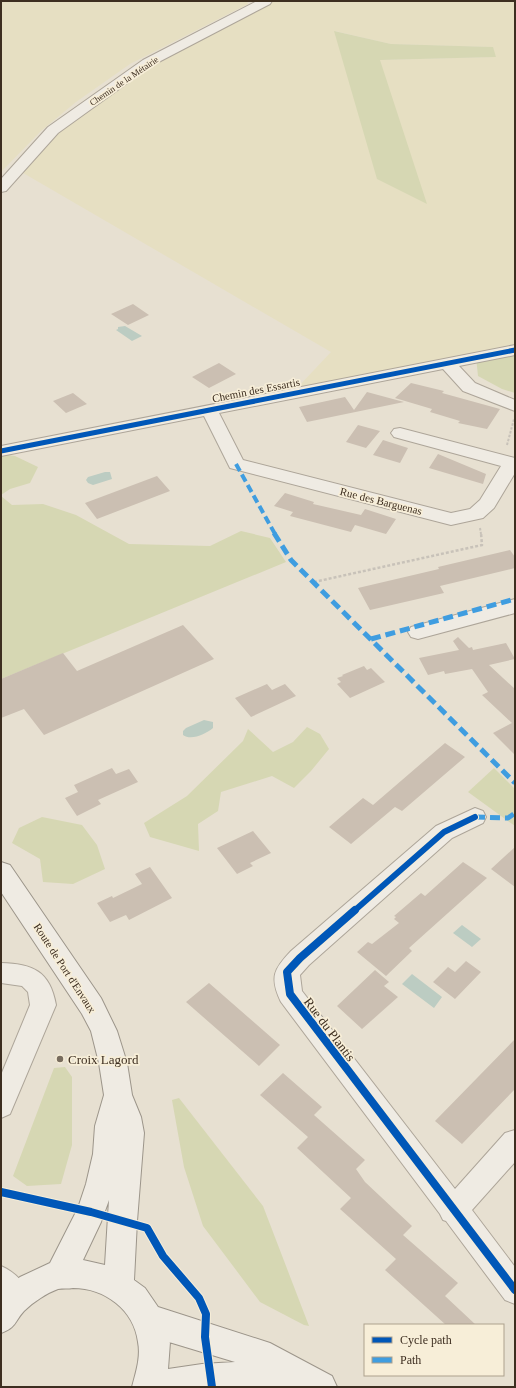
<svg xmlns="http://www.w3.org/2000/svg" width="516" height="1388" viewBox="0 0 516 1388" font-family="Georgia,serif">
	<style>
		.farmland { fill: #e6dfc2; fill-rule: evenodd }
		.green { fill: #d6d7b3 }
		.water { fill: #bcccc2 }
		.building { fill: #cbbfb2 }
		.lines { fill: none; stroke-linecap: round; stroke-linejoin: round }
		.street-casing { stroke: #ada599; stroke-width: 2 }
		.secondary-casing { stroke: #9c958a; stroke-width: 2 }
		.path-far1 { stroke: #c8c2b9; stroke-width: 2; stroke-dasharray: 2.5 1.5; stroke-linecap: butt }
		.path { stroke: #c8c2b9; stroke-width: 2.5; stroke-dasharray: 3 2; stroke-linecap: butt }
		.street { fill: #efebe3; fill-rule: evenodd }
		.secondary { fill: #efebe3; fill-rule: evenodd }
		.quiet-far1 { stroke: #3f9de0; stroke-width: 4; stroke-dasharray: 8 4; stroke-linecap: butt }
		.quiet { stroke: #3f9de0; stroke-width: 5; stroke-dasharray: 10 5; stroke-linecap: butt }
		.cycleway-far2-casing { stroke: #f7eed8; stroke-width: 7 }
		.cycleway-far1-casing { stroke: #f7eed8; stroke-width: 8 }
		.cycleway-casing { stroke: #f7eed8; stroke-width: 10 }
		.cycleway-far2 { stroke: #0057b8; stroke-width: 5 }
		.cycleway-far1 { stroke: #0057b8; stroke-width: 6 }
		.cycleway { stroke: #0057b8; stroke-width: 8 }
		.poi-dot { fill: #786c5e; stroke: #f7eed8; stroke-width: 1.5 }
		.labels { text-anchor: middle; stroke-width: 3.5; stroke-linejoin: round; paint-order: stroke }
		.far-street-label { font-size: 9px; fill: #3d2e20; stroke: #f7eed8 }
		.street-label { font-size: 11px; fill: #3d2e20; stroke: #f7eed8 }
		.near-street-label { font-size: 13px; fill: #3d2e20; stroke: #f7eed8 }
		.near-poi-label { font-size: 13px; fill: #3d2e20; stroke: #f7eed8; text-anchor: start }
	</style>
	<rect width="100%" height="100%" fill="#e7e0d1"/>
	<path class="farmland" d="M1 1H247L248 4 130 64 76 102 41 131 1 172Z
		M270 1H515V345L297 388 331 352 18 170 59 131 150 65ZM335 31 391 44 492 47 496 57 380 60Z"/>
	<path class="green" d="M334 31 391 44 493 47 496 57 380 60 427 204 377 179Z
		M515 352V393L502 389 478 376 476 357Z
		M1 454 15 456 38 467 30 483 10 489 1 495Z
		M1 496 12 505 43 504 76 515 129 544 210 546 241 531 270 538 286 562 1 679Z
		M307 727 320 734 329 749 311 771 294 788 272 776 221 792 218 811 198 824 199 851 150 837 144 823 187 796 243 741 248 729 273 752 293 742Z
		M494 768 515 789V826L468 792Z
		M42 817 82 825 97 845 105 869 73 884 43 882 40 859 12 843 19 828Z
		M65 1067 72 1077V1145L61 1184 27 1186 13 1176 54 1068Z
		M179 1098 263 1206 309 1326 304 1325 260 1302 203 1226 184 1167 172 1100Z"/>
	<path class="water" d="M125 326 142 336 132 341 116 330 118 329V327Z
		M105 472H110L112 479 93 485 88 483 86 480 88 477Z
		M204 720 213 722V728C206 734 191 741 183 735V731L186 728Z
		M462 925 481 939 472 947 453 933Z
		M412 974 442 997 434 1008 402 984Z"/>
	<path class="building" d="M133 304 149 315 128 325 111 314Z
		M219 363 236 374 209 388 192 377Z
		M411 383 444 391 442 393 500 409 487 429 458 423 460 421 430 412 432 409 395 398Z
		M367 392 404 402 307 422 299 407 345 397 354 410Z
		M73 393 87 404 66 413 53 401Z
		M358 425 380 431 366 448 346 442Z
		M383 440 408 448 400 463 373 455Z
		M438 454 486 474 483 484 429 468Z
		M157 476 170 491 97 519 85 503Z
		M285 493 314 502 313 504 361 515 365 509 396 519 386 534 355 525 351 532 290 516 293 512 274 506Z
		M510 550 515 557V568L440 586 444 593 370 610 358 588 439 569 438 567Z
		M183 625 214 659 44 735 24 709 1 718V679L63 653 77 671Z
		M458 637 469 648 472 647 473 650 506 643 515 659 489 665 515 689V755L493 733 512 723 482 695 488 692 472 669 445 674 444 671 428 675 419 658 459 650 453 641Z
		M364 666 367 670 371 668 385 682 350 698 337 684 341 682 337 678 343 676 342 675Z
		M267 684 272 690 285 684 296 696 251 717 235 698Z
		M445 743 465 757 402 811 395 807 351 844 329 827 363 798 373 805Z
		M112 768 116 774 129 769 138 782 98 800 101 804 77 816 65 798 78 792 74 785Z
		M253 831 271 853 250 863 253 866 237 874 217 848Z
		M515 847V887L491 869Z
		M463 862 487 878 409 948 412 951 386 976 357 952 368 942 372 944 399 923 394 919 396 917 394 916 421 893 425 896Z
		M150 867 172 898 129 920 126 915 110 922 97 903 112 896 113 898 142 884 135 874Z
		M466 961 481 972 455 999 433 982 448 967 455 972Z
		M375 970 389 982 384 986 398 997 362 1029 337 1006Z
		M209 983 280 1045 259 1066 186 1002Z
		M515 1039V1089L462 1144 435 1121Z
		M283 1073 322 1107 314 1115 365 1160 356 1169 365 1182 412 1226 403 1235 458 1283 445 1296 476 1325H446L385 1270 396 1259 340 1209 351 1198 297 1148 308 1137 260 1095Z"/>
	<g class="lines">
		<defs>
			<path id="street" d="M257 1H272L270 4 151 66 58 133 6 191 1 192V179L48 127 143 60Z
				M515 345V355L459 366 475 383 515 400V411L463 391 443 369 219 413 243 460 451 513 470 509 480 500 501 466 394 437 391 433 394 429 400 428 515 458V473L494 508 483 518 451 525 230 468 204 416 1 456V446Z
				M515 599V613L418 639 411 637 408 632 411 627Z
				M475 808 483 811 486 817 483 823 452 838 309 965 300 975 302 991 455 1189 505 1133 515 1130V1162L472 1210 515 1267V1304L505 1300 446 1221 443 1220 440 1214 281 1002C269 977 274 969 291 951L436 826Z
				M1 963C33 964 50 971 56 1005L10 1114 1 1118V1075L30 1005 28 992 22 986 1 983Z
				M1 1266C15 1272 25 1283 31 1297L26 1307 16 1311 6 1307 1 1302Z"/>
			<path id="secondary" d="M1 862 10 865 101 998 117 1031 127 1063 132 1095 141 1117 144 1133 137 1221 134 1280 145 1288 158 1307 270 1343 332 1376 337 1387H132C136 1372 141 1357 138 1342 134 1310 105 1288 73 1288 68 1289 63 1288 58 1289 47 1293 33 1302 24 1311 14 1322 17 1327 1 1333V1292L20 1277 50 1263 78 1208 86 1184 93 1154 95 1126 104 1095 99 1063 91 1031 82 1014 1 892ZM109 1200 105 1265 83 1260 101 1222ZM170 1342H169L235 1362 202 1364 168 1369Z"/>
		</defs>
		<use href="#street" class="street-casing"/>
		<use href="#secondary" class="secondary-casing"/>
		<path class="path-far1" d="M507 445 514 419
			M480 528 481 534"/>
		<path class="path" d="M314 582 482 545 481 533"/>
		<use href="#street" class="street"/>
		<use href="#secondary" class="secondary"/>
		<path class="quiet-far1" d="M236 464 275 534"/>
		<path class="quiet" d="M274 533 291 560 515 783
			M371 639 515 599
			M475 817 508 818 515 813"/>
		<defs>
			<path id="cycleway-far2" d="M1 451 515 350"/>
			<path id="cycleway-far1" d="M354 911 444 832 475 817"/>
			<path id="cycleway" d="M355 910 300 958 287 972 290 994 515 1290
				M1 1192 91 1212 147 1228 163 1256 199 1298 206 1314 205 1337 212 1387"/>
		</defs>
		<use href="#cycleway-far2" class="cycleway-far2-casing"/>
		<use href="#cycleway-far1" class="cycleway-far1-casing"/>
		<use href="#cycleway" class="cycleway-casing"/>
		<use href="#cycleway-far2" class="cycleway-far2"/>
		<use href="#cycleway-far1" class="cycleway-far1"/>
		<use href="#cycleway" class="cycleway"/>
	</g>
	<circle class="poi-dot" cx="60" cy="1059" r="4"/>
	<g class="labels">
		<g class="far-street-label">
			<text transform="translate(124 81) rotate(-34)" y="3">Chemin de la Métairie</text>
		</g>
		<g class="street-label">
			<text transform="translate(256 390) rotate(-11)" y="4">Chemin des Essartis</text>
			<text transform="translate(381 501) rotate(14)" y="4">Rue des Barguenas</text>
			<text transform="translate(65 968) rotate(57)" y="4">Route de Port d'Envaux</text>
		</g>
		<g class="near-street-label">
			<text transform="translate(330 1029) rotate(53)" y="5">Rue du Plantis</text>
		</g>
		<g class="near-poi-label">
			<text x="68" y="1064">Croix Lagord</text>
		</g>
	</g>
	<rect width="516" height="1388" fill="none" stroke="#3d2e20" stroke-width="4"/>
	<rect x="364" y="1324" width="140" height="52" fill="#f7eed8" stroke="#ada18e"/>
	<rect x="372" y="1337" width="20" height="6" fill="#0057b8" stroke="#ada18e"/>
	<text x="400" y="1344" font-size="12" fill="#3d2e20">Cycle path</text>
	<rect x="372" y="1357" width="20" height="6" fill="#3f9de0" stroke="#ada18e"/>
	<text x="400" y="1364" font-size="12" fill="#3d2e20">Path</text>
</svg>
